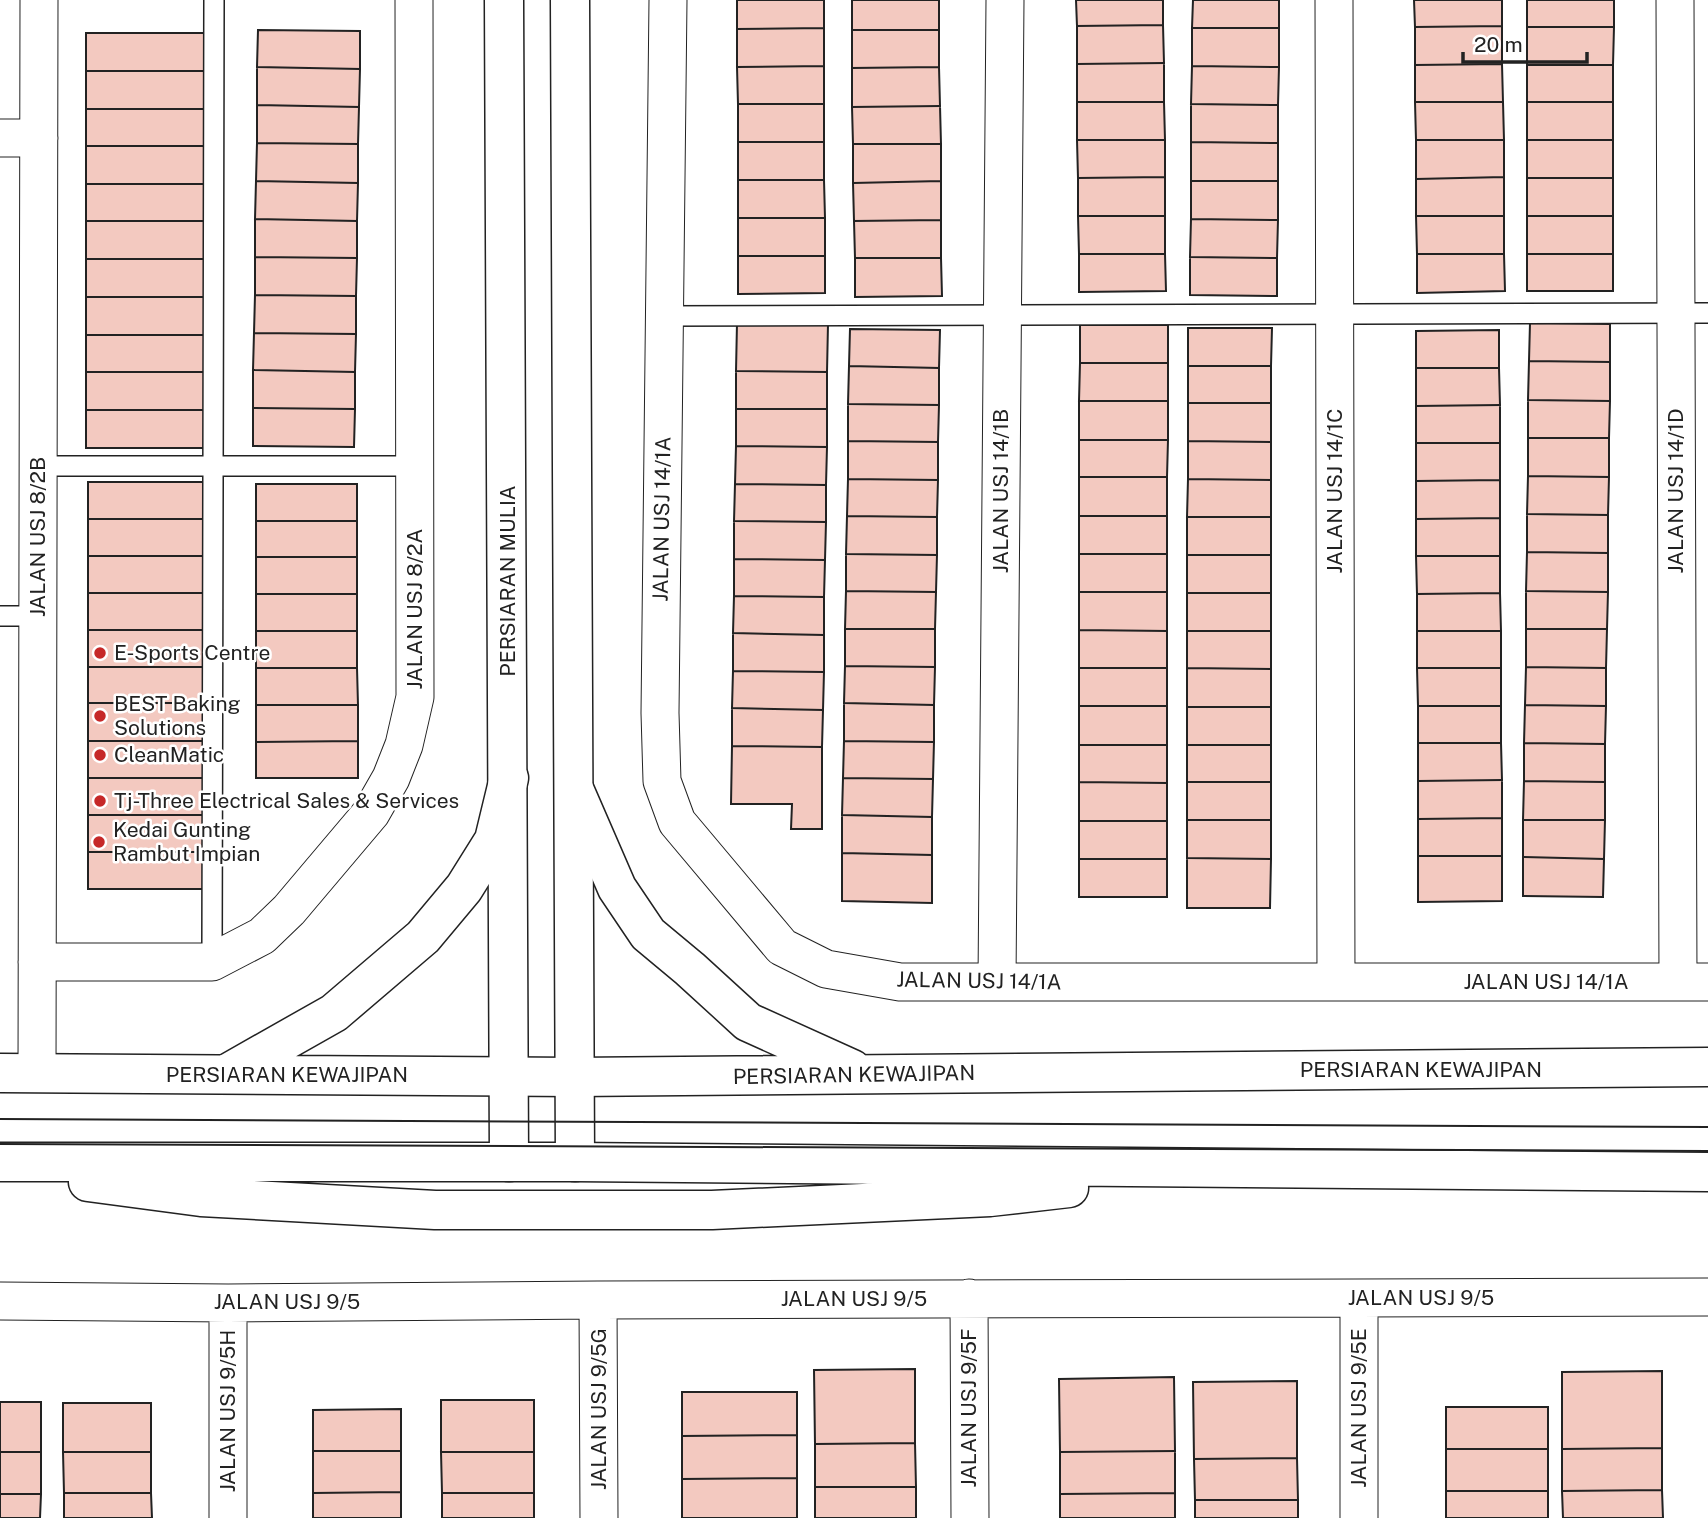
<svg xmlns="http://www.w3.org/2000/svg" width="1708" height="1518" viewBox="0 0 1708 1518" font-family="'Public Sans',sans-serif">
	<style>
		.building { fill: #f3c9c0; stroke: #222; stroke-width: 2 }
		.lines { fill: none; stroke-linecap: round; stroke-linejoin: round }
		.service-casing { stroke: #222; stroke-width: 22 }
		.minor-casing { stroke: #222; stroke-width: 39 }
		.secondary-casing { stroke: #222; stroke-width: 41 }
		.primary-casing { stroke: #222; stroke-width: 41 }
		.service { stroke: #fff; stroke-width: 19 }
		.minor { stroke: #fff; stroke-width: 37 }
		.secondary { stroke: #fff; stroke-width: 38 }
		.primary { stroke: #fff; stroke-width: 38 }
		.tram { stroke: #222; stroke-width: 2 }
		.poi-dot { fill: #c62828; stroke: #fff; stroke-width: 2.5 }
		.labels { text-anchor: middle; stroke-width: 5; stroke-linejoin: round; paint-order: stroke }
		.street-label { font-size: 21px; fill: #222; stroke: #fff }
		.poi-label { font-size: 21px; fill: #222; stroke: #fff; text-anchor: start }
	</style>
	<rect width="100%" height="100%" fill="#fff"/>
	<path class="building" d="M737 0H824V28L737 29Z
		M852 0H939V30H852Z
		M1076 0H1163V25L1077 26Z
		M1193 0H1279V28H1192Z
		M1414 0H1502V26L1415 27Z
		M1527 0H1614V27H1527Z
		M1163 25 1164 63 1077 64V26Z
		M1502 26V64L1415 65V27Z
		M1527 27H1614L1613 65H1527Z
		M824 28V66L737 67V29Z
		M1192 28H1279V67L1192 66Z
		M258 30 360 31V69L257 67Z
		M852 30H939V67L852 68Z
		M86 33H210V71H86Z
		M1164 63V102H1077V64Z
		M1502 64 1503 102H1415V65Z
		M1527 65H1613V102H1527Z
		M824 66V104H738L737 67Z
		M1192 66 1279 67 1278 105 1191 104Z
		M257 67 360 69 359 107 257 105Z
		M939 67 940 106 852 107V68Z
		M86 71H210V109H86Z
		M1077 102H1164L1165 140H1077Z
		M1415 102H1503L1504 140H1416Z
		M1527 102H1613V140H1527Z
		M738 104H824V142H738Z
		M1191 104 1278 105V143L1191 142Z
		M257 105 359 107 358 144 257 143Z
		M940 106 941 144H853L852 107Z
		M86 109H210V146H86Z
		M1077 140H1165V177L1078 178Z
		M1416 140H1504V177L1416 179Z
		M1527 140H1613V178H1527Z
		M738 142H824V180H738Z
		M1191 142 1278 143V181H1191Z
		M257 143 358 144V183L256 181Z
		M853 144H941V181L853 183Z
		M86 146H210V184H86Z
		M1165 177V216H1078V178Z
		M1504 177V216H1416V179Z
		M1527 178H1613V216H1527Z
		M738 180H824L825 218H738Z
		M256 181 358 183 357 221 255 219Z
		M941 181V220L854 221 853 183Z
		M1191 181H1278V220L1191 219Z
		M86 184H210V221H86Z
		M1078 216H1165V254H1079Z
		M1416 216H1504V254H1417Z
		M1527 216H1613V254H1527Z
		M738 218H825V256H738Z
		M255 219 357 221V258L255 257Z
		M1191 219 1278 220 1277 258 1190 257Z
		M941 220V258H855L854 221Z
		M86 221H210V259H86Z
		M1079 254H1165L1166 291 1079 292Z
		M1417 254H1504L1505 291 1417 293Z
		M1527 254H1613V291H1527Z
		M738 256H825V293L738 294Z
		M255 257 357 258 356 296 255 295Z
		M1190 257 1277 258V296L1190 295Z
		M855 258H941L942 296 855 297Z
		M86 259H210V297H86Z
		M255 295 356 296V334L254 333Z
		M86 297H210V335H86Z
		M737 323 828 324 827 372 736 371Z
		M1530 323 1610 324V362L1529 361Z
		M1080 325H1168V363H1080Z
		M1188 328H1272L1271 366H1188Z
		M850 329 940 330 939 368 849 366Z
		M1499 330V368H1416V331Z
		M254 333 356 334 355 372 253 370Z
		M86 335H210V372H86Z
		M1529 361 1610 362V401L1528 400Z
		M1080 363H1168V401H1079Z
		M849 366 939 368V405L848 404Z
		M1188 366H1271V403H1188Z
		M1416 368H1499L1500 405 1416 406Z
		M253 370 355 372V409L253 408Z
		M736 371 827 372V409H736Z
		M86 372H210V410H86Z
		M1528 400 1610 401 1609 438H1528Z
		M1079 401H1168V440H1079Z
		M1188 403H1271V442L1188 441Z
		M848 404 939 405 938 442 848 441Z
		M1500 405V443H1416V406Z
		M253 408 355 409 354 447 253 446Z
		M736 409H827V447L736 446Z
		M86 410H210V448H86Z
		M1528 438H1609V477L1528 476Z
		M1079 440H1168L1167 477H1079Z
		M848 441 938 442V480L848 479Z
		M1188 441 1271 442V480L1188 479Z
		M1416 443H1500V480L1416 481Z
		M736 446 827 447 826 485 735 484Z
		M1528 476 1609 477 1608 515 1527 514Z
		M1079 477H1167V516H1079Z
		M848 479 938 480 937 517 847 516Z
		M1188 479 1271 480V517H1187Z
		M1500 480V518L1416 519V481Z
		M88 482H217V519H88Z
		M256 484H357V521H256Z
		M735 484 826 485V522L734 521Z
		M1527 514 1608 515V553L1527 552Z
		M847 516 937 517V555L846 554Z
		M1079 516H1167V554H1079Z
		M1187 517H1271V555H1187Z
		M1500 518V556H1416V519Z
		M88 519H217V556H88Z
		M256 521H357V557H256Z
		M734 521 826 522 825 560 734 559Z
		M1527 552 1608 553V592L1526 591Z
		M846 554 937 555 936 592 846 591Z
		M1079 554H1167V592H1079Z
		M1187 555H1271V593H1187Z
		M88 556H217V593H88Z
		M1416 556H1500V593L1417 594Z
		M256 557H357V594H256Z
		M734 559 825 560 824 597 734 596Z
		M846 591 936 592 935 629H845Z
		M1526 591 1608 592 1607 629H1526Z
		M1079 592H1167V631L1079 630Z
		M88 593H217V630H88Z
		M1187 593H1271V631H1187Z
		M1500 593 1501 631H1417V594Z
		M256 594H357V631H256Z
		M734 596 824 597V635L733 633Z
		M845 629H935V667L845 666Z
		M1526 629H1607L1606 668 1526 667Z
		M88 630H217V667H88Z
		M1079 630 1167 631V668H1079Z
		M256 631H357V668H256Z
		M1187 631H1271V669L1187 668Z
		M1417 631H1501V668H1417Z
		M733 633 824 635V672L733 671Z
		M845 666 935 667 934 705 844 703Z
		M88 667H217V703H88Z
		M1526 667 1606 668V706L1525 705Z
		M256 668H357L358 705H256Z
		M1079 668H1167V706H1079Z
		M1187 668 1271 669V707H1187Z
		M1417 668H1501V706H1418Z
		M733 671 824 672 823 710 732 708Z
		M88 703H217V741H88Z
		M844 703 934 705V742L844 741Z
		M256 705H358V741L256 742Z
		M1525 705 1606 706 1605 744 1524 743Z
		M1079 706H1167V745H1079Z
		M1418 706H1501V743H1418Z
		M1187 707H1271V745H1187Z
		M732 708 823 710 822 747 732 746Z
		M88 741H217V778H88Z
		M358 741V778H256V742Z
		M844 741 934 742 933 779 843 778Z
		M1418 743H1501L1502 780 1418 781Z
		M1524 743 1605 744V782L1524 781Z
		M1079 745H1167V783L1079 782Z
		M1187 745H1271V782H1187Z
		M732 746 822 747V829H791L792 804H731Z
		M88 778H217V815H88Z
		M843 778 933 779 932 817 842 815Z
		M1502 780V818L1418 819V781Z
		M1524 781 1605 782V820H1523Z
		M1079 782 1167 783V821H1079Z
		M1187 782H1271V820H1187Z
		M88 815H217V852H88Z
		M842 815 932 817V855L842 853Z
		M1502 818V856H1418V819Z
		M1187 820H1271V859L1187 858Z
		M1523 820H1605L1604 859 1523 857Z
		M1079 821H1167V859H1079Z
		M88 852H217V889H88Z
		M842 853 932 855V903L842 901Z
		M1418 856H1502V901L1418 902Z
		M1523 857 1604 859 1603 897 1523 896Z
		M1187 858 1271 859 1270 908H1187Z
		M1079 859H1167V897H1079Z
		M915 1369V1443L815 1444 814 1370Z
		M1662 1371V1448L1562 1449V1372Z
		M1174 1377 1175 1451 1060 1452 1059 1379Z
		M1297 1381V1458L1194 1459 1193 1382Z
		M682 1392H797V1435L682 1436Z
		M441 1400H534V1452H441Z
		M0 1402H41V1452H0Z
		M63 1403H151V1452H63Z
		M1446 1407H1548V1449H1446Z
		M401 1409V1451H313V1410Z
		M797 1435V1478L682 1479V1436Z
		M915 1443 916 1487H815V1444Z
		M1662 1448V1490L1562 1491V1449Z
		M1446 1449H1548V1491H1446Z
		M313 1451H401V1492L313 1493Z
		M1175 1451V1493L1060 1494V1452Z
		M0 1452H41V1494H0Z
		M63 1452H151V1493H64Z
		M441 1452H534V1493H442Z
		M1297 1458 1298 1500H1195L1194 1459Z
		M797 1478V1518H682V1479Z
		M815 1487H916V1518H815Z
		M1662 1490 1663 1518H1563L1562 1491Z
		M1446 1491H1548V1518H1446Z
		M401 1492V1518H313V1493Z
		M64 1493H151L152 1518H64Z
		M442 1493H534V1518H442Z
		M1175 1493V1518H1060V1494Z
		M0 1494H41L40 1518H0Z
		M1195 1500H1298V1518H1195Z"/>
	<g class="lines">
		<defs>
			<path id="service" d="M664 316 1708 313
				M38 466H415
				M0 616H37
				M212 962 214 0"/>
			<path id="minor" d="M668 0 660 713 662 781 677 822 782 947 826 969 900 982H1708
				M1334 0 1336 982
				M1675 0 1678 982
				M0 138H39
				M37 962H212L262 936 289 910 371 813 391 778 404 745 415 697 414 0
				M997 982 1005 0
				M37 1073 39 0
				M969 1298 970 1518
				M1359 1298V1518
				M598 1300 599 1518
				M0 1301 228 1303 598 1300 1708 1297
				M228 1303V1518"/>
			<path id="secondary" d="M504 0 509 1162
				M570 0 575 1162"/>
			<path id="primary" d="M574 789 617 888 648 934 690 969 748 1022 852 1069
				M0 1073 574 1077 1708 1067
				M228 1073 334 1013 423 937 464 888 494 840 509 778
				M0 1162H575L1708 1172
				M88 1182 201 1197 435 1210H712L990 1197 1069 1188"/>
		</defs>
		<use href="#service" class="service-casing"/>
		<use href="#minor" class="minor-casing"/>
		<use href="#secondary" class="secondary-casing"/>
		<use href="#primary" class="primary-casing"/>
		<use href="#service" class="service"/>
		<use href="#minor" class="minor"/>
		<use href="#secondary" class="secondary"/>
		<use href="#primary" class="primary"/>
		<path class="tram" d="M0 1119 1708 1127
			M0 1144 1708 1151"/>
	</g>
	<g class="poi-dot">
		<circle cx="100" cy="653" r="7"/>
		<circle cx="100" cy="716" r="7"/>
		<circle cx="100" cy="755" r="7"/>
		<circle cx="100" cy="801" r="7"/>
		<circle cx="99" cy="842" r="7"/>
	</g>
	<g class="labels">
		<g class="street-label">
			<text transform="translate(1001 491) rotate(-90)" y="7">JALAN USJ 14/1B</text>
			<text transform="translate(1335 491) rotate(-90)" y="7">JALAN USJ 14/1C</text>
			<text transform="translate(1676 491) rotate(-90)" y="7">JALAN USJ 14/1D</text>
			<text transform="translate(662 519) rotate(-89)" y="7">JALAN USJ 14/1A</text>
			<text transform="translate(38 537) rotate(-90)" y="7">JALAN USJ 8/2B</text>
			<text transform="translate(508 581) rotate(-90)" y="7">PERSIARAN MULIA</text>
			<text transform="translate(415 609) rotate(-90)" y="7">JALAN USJ 8/2A</text>
			<text transform="translate(979 981) rotate(1)" y="7">JALAN USJ 14/1A</text>
			<text x="1546" y="989">JALAN USJ 14/1A</text>
			<text x="1421" y="1077">PERSIARAN KEWAJIPAN</text>
			<text x="287" y="1082">PERSIARAN KEWAJIPAN</text>
			<text transform="translate(854 1075) rotate(-1)" y="7">PERSIARAN KEWAJIPAN</text>
			<text x="1421" y="1305">JALAN USJ 9/5</text>
			<text x="854" y="1306">JALAN USJ 9/5</text>
			<text x="287" y="1309">JALAN USJ 9/5</text>
			<text transform="translate(969 1408) rotate(-90)" y="7">JALAN USJ 9/5F</text>
			<text transform="translate(1359 1408) rotate(-90)" y="7">JALAN USJ 9/5E</text>
			<text transform="translate(599 1409) rotate(-90)" y="7">JALAN USJ 9/5G</text>
			<text transform="translate(228 1411) rotate(-90)" y="7">JALAN USJ 9/5H</text>
		</g>
		<g class="poi-label">
			<text x="114" y="660">E-Sports Centre</text>
			<text x="114" y="711">BEST Baking<tspan x="114" dy="24">Solutions</tspan></text>
			<text x="114" y="762">CleanMatic</text>
			<text x="114" y="808">Tj-Three Electrical Sales &amp; Services</text>
			<text x="113" y="837">Kedai Gunting<tspan x="113" dy="24">Rambut Impian</tspan></text>
		</g>
	</g>
	<path d="M1463 52v10h124v-10" fill="none" stroke="#222222" stroke-width="3.5"/>
	<text x="1474" y="52" font-size="21" fill="#222222" stroke="#ffffff" stroke-width="5" paint-order="stroke">20 m</text>
</svg>
